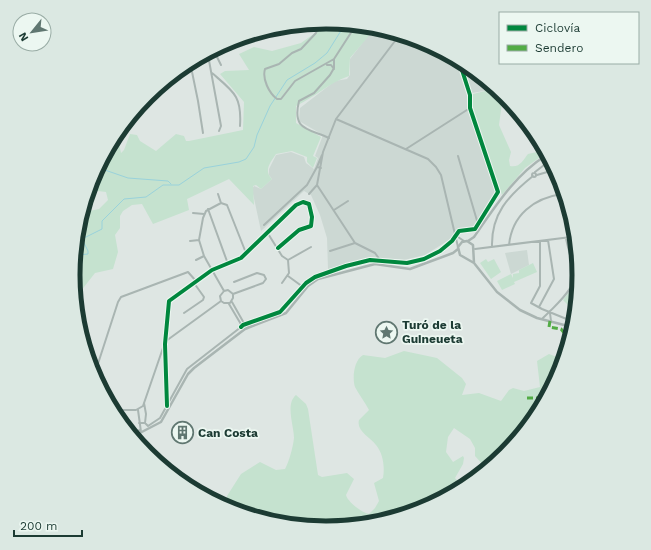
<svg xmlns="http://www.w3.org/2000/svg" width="651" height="550" viewBox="0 0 651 550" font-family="'Work Sans',sans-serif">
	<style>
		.built { fill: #ccd8d3 }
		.green { fill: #c5e2cf }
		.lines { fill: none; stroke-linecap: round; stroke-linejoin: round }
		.stream { stroke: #99d2db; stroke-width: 1 }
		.minor { stroke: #a9b5b2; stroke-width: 2 }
		.tertiary { stroke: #a9b5b2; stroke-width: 2.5 }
		.quiet { stroke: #52ac45; stroke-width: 3; stroke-dasharray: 6 3; stroke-linecap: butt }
		.cycleway-casing { stroke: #ecf7f1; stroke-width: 6 }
		.cycleway { stroke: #00873e; stroke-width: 4 }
		.labels { text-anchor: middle; stroke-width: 3.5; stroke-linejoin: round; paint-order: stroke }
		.poi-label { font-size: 12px; font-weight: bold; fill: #1c3b33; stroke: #ecf7f1; text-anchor: start }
		.rim { fill: none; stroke: #1c3b33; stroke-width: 5 }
	</style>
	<rect width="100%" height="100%" fill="#dee6e3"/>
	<path class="built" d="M374 32 423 41 489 86V90L472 93 468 106 495 192 474 227 459 229 452 238 425 255 404 260 370 257 328 269 327 238 320 215 311 195 304 191 261 231 252 189 254 186 261 189 272 179 269 175V169L276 155 291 152 304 157 306 163 314 169 318 158 315 156 323 135 299 121 300 108 335 81 347 79 350 75V59L370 33Z
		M527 250 529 265 511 274 505 253Z"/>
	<path class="green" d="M323 22 373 31 350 58 349 76C330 82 315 97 296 106V123L321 137 313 156 317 158 313 168 307 162V157L292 151 276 154C271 162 263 170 272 179L261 189 256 185 253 186 254 205 229 179 187 199 189 210 153 224 142 204 132 205 123 211 120 216V228L115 235 118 252 113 269 95 273 77 296 73 275 85 212 99 209 108 200 106 192 90 190 92 178 118 139 121 153 124 150 130 134 137 135 140 141 156 151 176 134 184 136 186 141H189L243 130 244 102 220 74 225 71 249 70 239 54 254 47 272 51 301 43 322 28Z
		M490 86 503 95 499 125 511 152 509 160 510 166C520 168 523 160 528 154L541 151 543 155 525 168 502 195 473 107V94L489 90Z
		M571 237 578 275 572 309 563 300 575 284 576 278 566 238Z
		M486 259 488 262 494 259 501 272 491 279 480 263Z
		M533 263 537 272 514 282 515 284 502 290 497 281 511 274 513 278V274L519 273V270Z
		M404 351 437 358 462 378 466 384 462 395 479 393 501 401 509 390 513 388 524 391 540 387 537 361 549 354 562 359 559 372 504 454 485 467 475 456V448L470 439 454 428 448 437 446 452 453 462 463 456 464 458 463 464 455 478 460 484 422 509 325 528 229 509 227 496 241 474 260 462 276 470 285 469C289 462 293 447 294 438 294 426 285 404 296 395L306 404 308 409 318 475 322 477 347 473 354 479 346 495C347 501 362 513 369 514L375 508 379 501 374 483 383 478C385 467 383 453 376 445 370 437 356 431 359 420L369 410C365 402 359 395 355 387 352 378 354 360 363 355L385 358Z"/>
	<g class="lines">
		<path class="stream" d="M99 168 128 178 168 181 171 184
			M76 258 78 255 88 254V251L83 241 84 238 102 229V221L124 199 146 197 163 185H179L204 168 239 162 246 159 254 147 257 135 270 106 287 80 315 63 327 53 344 26"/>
		<path class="minor" d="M320 23 316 33 301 49 292 53 279 64 265 69C262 79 269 93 277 99H281L295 81 334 59 354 28
			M251 37H257L290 29
			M214 51 221 65
			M208 55 221 126 219 131
			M327 65H331L334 69
			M191 67 198 101 203 133
			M212 73C234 92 242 96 240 126
			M336 119 428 159 436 167 441 175 458 247
			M329 138C307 128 292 130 299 101L314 93 330 75 334 68V59
			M406 149 470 108
			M458 156 478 224
			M317 167 322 155
			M535 172 548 162
			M532 175a2 2 0 1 1 4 0a2 2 0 1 1-4 0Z
			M537 175 554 170
			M317 185 323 152 336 119 398 37
			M317 185 355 243 375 253 380 260
			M218 194 221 203
			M309 194 317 185
			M208 209 228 264
			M334 210 348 201
			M193 213 204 214
			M264 225 307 185 317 167 321 168
			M267 232 282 256 288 260
			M455 235 464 241
			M190 241 199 240
			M540 241V286L531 303 542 309 569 320
			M509 245C512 215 534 198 562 194
			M492 247C491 214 508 196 533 176
			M475 249 571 237
			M330 251 355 243
			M196 260 204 256
			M288 260 311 247
			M288 276 303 287
			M282 283 289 273 288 260
			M224 291 204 256 199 240 203 218 206 211 221 203 227 205 246 253
			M224 291 228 290 233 294
			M233 294 263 283 266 279 264 275 257 273 234 282
			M221 301 224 303H230L233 298V294
			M221 301 220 296 224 291
			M232 302 245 325 247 324 282 311 306 283 315 277 346 266 370 260 407 263 424 259 440 251 452 241 459 231 475 229 498 192 470 108V95L461 67
			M229 304 242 326
			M539 307 554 279 548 240
			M184 313 203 300 204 297 194 283
			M550 313 551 321
			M542 319C550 311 574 290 574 278 574 265 568 250 566 238
			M166 341 221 301
			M94 376 118 302 121 297 188 272 196 281
			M144 403 146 414 145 423
			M167 406 165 344 169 301 212 270 241 258 296 205 303 202 309 204 312 217 311 226 299 230 278 248
			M118 410H136L143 406 164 345
			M138 410 141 432
			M139 423H145L148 426 160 418 187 369 241 327
			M132 433 140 430"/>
		<path class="tertiary" d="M468 241 474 237C495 207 514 176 545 156
			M474 263 473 245 467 241 462 242 458 247 460 255 474 263 497 292 520 310 537 318 568 326
			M242 326 250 325
			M134 436 161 422 188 374 194 368 245 329 286 313 308 286 318 279 375 264 410 269 453 253 458 249"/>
		<path class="quiet" d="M550 321 549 327 561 329 566 335
			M527 398H542"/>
		<defs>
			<path id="cycleway" d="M241 327 243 325 280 312 306 283 315 277 346 266 370 260 407 263 424 259 440 251 452 241 459 231 475 229 498 192 470 108V95L461 67
				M167 406 165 344 169 301 212 270 241 258 296 205 303 202 309 204 312 217 311 226 299 230 278 248"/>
		</defs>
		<use href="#cycleway" class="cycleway-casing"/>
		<use href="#cycleway" class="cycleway"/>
	</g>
	<defs>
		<symbol id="sight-ring" viewBox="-11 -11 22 22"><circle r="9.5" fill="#ecf7f1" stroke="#607771" stroke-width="1.5"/><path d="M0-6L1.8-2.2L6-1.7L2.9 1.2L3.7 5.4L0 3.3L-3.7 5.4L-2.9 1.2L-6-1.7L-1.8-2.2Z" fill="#607771"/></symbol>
		<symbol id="building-ring" viewBox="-11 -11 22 22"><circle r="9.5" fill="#ecf7f1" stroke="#607771" stroke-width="1.5"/><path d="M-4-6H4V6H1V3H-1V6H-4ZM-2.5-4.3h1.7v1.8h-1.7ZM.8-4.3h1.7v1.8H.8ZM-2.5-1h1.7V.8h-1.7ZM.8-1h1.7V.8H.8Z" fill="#607771"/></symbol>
	</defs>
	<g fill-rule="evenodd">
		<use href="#sight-ring" x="374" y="320" width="25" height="25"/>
		<use href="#building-ring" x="170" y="420" width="25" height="25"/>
	</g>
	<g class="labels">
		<g class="poi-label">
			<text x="402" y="329">Turó de la<tspan x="402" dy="14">Guineueta</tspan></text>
			<text x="198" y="437">Can Costa</text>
		</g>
	</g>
	<path d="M0 0H651V550H0ZM80 275a246 246 0 1 1 492 0a246 246 0 1 1-492 0Z" fill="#dbe8e2" fill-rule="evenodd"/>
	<path class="rim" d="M80 275a246 246 0 1 1 492 0a246 246 0 1 1-492 0Z"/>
	<rect x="499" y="12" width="140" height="52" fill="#ecf7f1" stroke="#99aca5"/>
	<rect x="507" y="25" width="20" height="6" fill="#00873e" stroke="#99aca5"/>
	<text x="535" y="32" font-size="12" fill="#1c3b33">Ciclovía</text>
	<rect x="507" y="45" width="20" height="6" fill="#52ac45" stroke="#99aca5"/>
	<text x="535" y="52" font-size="12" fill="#1c3b33">Sendero</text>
	<g transform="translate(32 32) rotate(240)"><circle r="19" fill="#ecf7f1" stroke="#99aca5"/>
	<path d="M0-3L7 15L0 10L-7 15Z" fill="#607771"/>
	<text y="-6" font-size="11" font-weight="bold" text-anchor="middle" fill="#1c3b33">N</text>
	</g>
	<path d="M14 530v6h68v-6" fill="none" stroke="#1c3b33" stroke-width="2"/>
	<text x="20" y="530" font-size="12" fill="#1c3b33" stroke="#ecf7f1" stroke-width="3" paint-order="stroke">200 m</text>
</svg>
